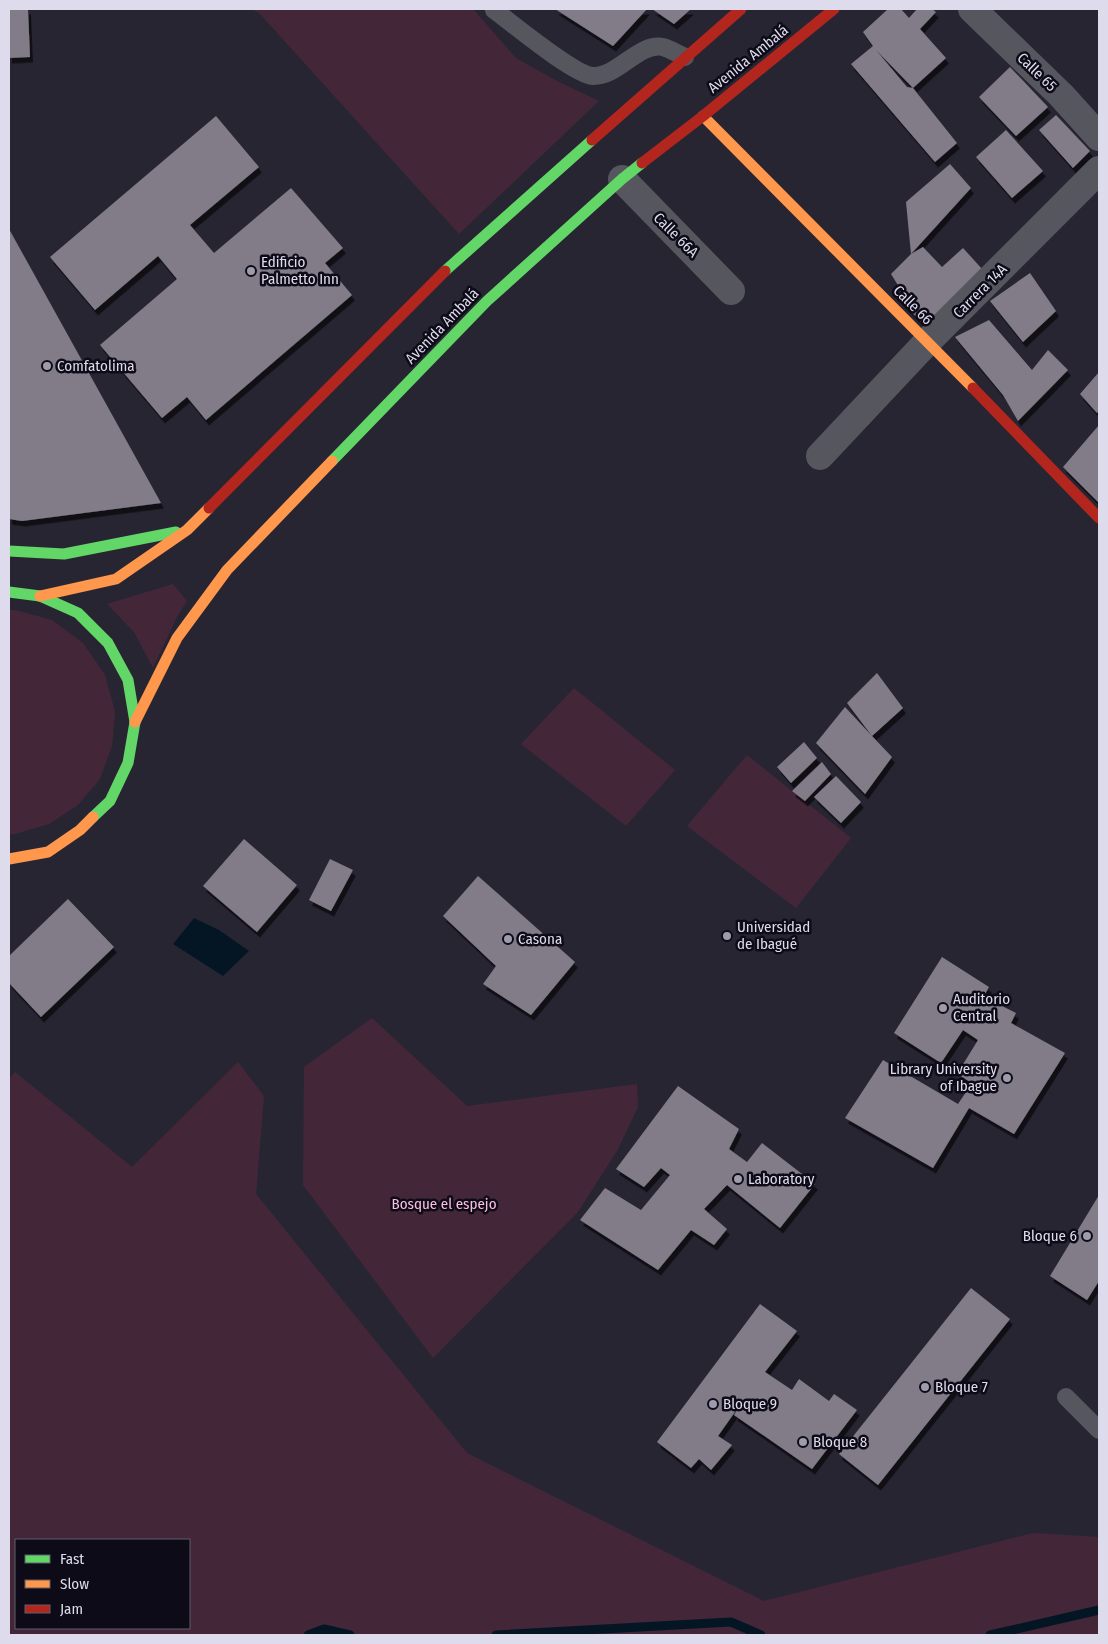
<svg xmlns="http://www.w3.org/2000/svg" width="1108" height="1644" viewBox="0 0 1108 1644" font-family="'Fira Sans Condensed',sans-serif">
	<style>
		.green { fill: #432738; fill-rule: evenodd }
		.water { fill: #041624 }
		.lines { fill: none; stroke-linecap: round; stroke-linejoin: round }
		.stream { stroke: #041624; stroke-width: 9 }
		.building { fill: #827b88; filter: url(#shadow) }
		.lane { stroke: #56575e; stroke-width: 18 }
		.street { stroke: #56575e; stroke-width: 28 }
		.fast { stroke: #63d668; stroke-width: 11 }
		.slow { stroke: #ff974d; stroke-width: 11 }
		.jam { stroke: #b3261e; stroke-width: 11 }
		.poi-dot { fill: #9e9bac; stroke: #0d0b17; stroke-width: 2 }
		.labels { text-anchor: middle; stroke-width: 5; stroke-linejoin: round; paint-order: stroke }
		.street-label { font-size: 15px; fill: #dedbed; stroke: #0d0b17 }
		.poi-label { font-size: 15px; fill: #dedbed; stroke: #0d0b17; text-anchor: start }
		.park-label { font-size: 15px; fill: #ffbddf; stroke: #0d0b17 }
	</style>
	<defs>
		<filter id="shadow"><feDropShadow dx="3" dy="5.5" stdDeviation="0" flood-color="#0009"/></filter>
	</defs>
	<rect width="100%" height="100%" fill="#282533"/>
	<path class="green" d="M252 9H473L516 58 555 80 599 101 459 234 260 14Z
		M173 584 187 601 177 617 153 668 134 632 107 604Z
		M9 610H15L52 620 83 643 105 675 115 712 112 746 100 779 78 805 49 824 15 834H9Z
		M574 688 675 770 626 826 521 744Z
		M747 755 851 838 796 908 687 826Z
		M372 1018 467 1106 637 1084 638 1107 617 1151 578 1212 433 1358 303 1185 304 1067Z
		M238 1062 264 1096 256 1194 467 1453 764 1601 1033 1533 1099 1537V1635H9V1079L15 1072 132 1167ZM189 1540V1628H16V1540Z"/>
	<path class="water" d="M194 918 219 930 249 951 223 976 173 944Z"/>
	<g class="lines">
		<path class="stream" d="M308 1635 324 1629 350 1635
			M496 1635 731 1622 761 1635
			M990 1635 1099 1610"/>
	</g>
	<path class="building" d="M9 9H28L30 57 9 58Z
		M555 9H647L613 46Z
		M652 9H691L674 24Z
		M888 9H901L909 18 917 9H932L936 12 920 29 946 58 913 88 876 50 907 87 913 88 957 143 935 162 851 64 873 46 863 32Z
		M1010 67 1048 107 1016 136 979 97Z
		M1056 115 1090 151 1073 168 1039 130Z
		M216 116 259 167 190 225 214 253 291 188 343 248 325 263 352 295 206 420 187 397 162 418 100 345 177 279 158 256 95 310 50 257Z
		M1006 130 1043 171 1012 198 976 157Z
		M950 164 971 188 911 254 906 202Z
		M9 229 161 503 22 521 9 519Z
		M923 247 942 267 963 248 983 270 925 326 902 302 906 298 891 274 911 254Z
		M1030 273 1056 311 1023 342 990 301Z
		M989 320 1032 370 1048 350 1068 370 1018 421 1003 395 955 337Z
		M1099 372V411L1097 413 1080 394Z
		M1099 425V503L1063 467Z
		M877 673 903 708 872 736 892 757 865 794 816 743 845 707 872 736 847 703Z
		M804 742 817 758 791 783 777 767Z
		M822 762 831 774 805 801 792 791Z
		M836 776 861 802 841 823 814 797Z
		M244 839 297 885 257 932 203 886Z
		M330 859 353 870 331 911 309 900Z
		M478 876 575 962 531 1015 483 984 496 966 443 916Z
		M68 899 114 947 41 1017 9 983V956Z
		M942 957 989 987 980 1003 984 997 1016 1013 1011 1023 1065 1053 1014 1134 969 1108 933 1168 845 1118 883 1060 958 1104 972 1083 957 1074 978 1040 963 1030 941 1063 894 1033Z
		M678 1086 739 1129 729 1149 747 1162 762 1143 815 1184 780 1228 727 1185 704 1209 727 1229 714 1245 691 1230 658 1270 580 1220 605 1188 641 1210 670 1175 661 1168 644 1187 616 1169Z
		M1099 1195V1281L1087 1300 1050 1276Z
		M971 1288 1010 1319 878 1485 839 1454Z
		M760 1304 797 1331 765 1372 792 1390 799 1379 829 1401 834 1394 857 1410 812 1469 734 1415 742 1402 718 1436 732 1445 711 1470 699 1459 691 1468 657 1442Z"/>
	<g class="lines">
		<path class="lane" d="M494 10C512 23 574 75 593 76 618 77 639 42 663 47 670 49 678 54 685 57
			M1066 1397 1099 1430"/>
		<path class="street" d="M972 9 1061 95 1099 137
			M622 179 731 291
			M820 456 928 341 1099 170"/>
		<path class="fast" d="M445 271 592 140
			M332 461 487 301 622 179 642 163
			M9 551 64 554 176 532
			M9 592 40 596 78 613 108 643 128 680 135 722 128 763 110 801 93 817"/>
		<path class="slow" d="M703 116 973 388
			M40 596 116 579 187 530 209 508
			M135 722 177 638 227 570 332 461
			M9 859 48 852 80 830 93 817"/>
		<path class="jam" d="M592 140 741 9
			M642 163 703 116 834 9
			M973 388 1099 518
			M209 508 445 271"/>
	</g>
	<g class="poi-dot">
		<circle cx="251" cy="271" r="5"/>
		<circle cx="47" cy="366" r="5"/>
		<circle cx="727" cy="936" r="5"/>
		<circle cx="508" cy="939" r="5"/>
		<circle cx="943" cy="1008" r="5"/>
		<circle cx="1007" cy="1078" r="5"/>
		<circle cx="738" cy="1179" r="5"/>
		<circle cx="1087" cy="1236" r="5"/>
		<circle cx="925" cy="1387" r="5"/>
		<circle cx="713" cy="1404" r="5"/>
		<circle cx="803" cy="1442" r="5"/>
	</g>
	<g class="labels">
		<g class="street-label">
			<text transform="translate(748 59) rotate(-39)" y="5">Avenida Ambalá</text>
			<text transform="translate(1037 72) rotate(44)" y="5">Calle 65</text>
			<text transform="translate(676 235) rotate(45)" y="5">Calle 66A</text>
			<text transform="translate(980 291) rotate(-45)" y="5">Carrera 14A</text>
			<text transform="translate(913 305) rotate(45)" y="5">Calle 66</text>
			<text transform="translate(442 326) rotate(-46)" y="5">Avenida Ambalá</text>
		</g>
		<g class="poi-label">
			<text x="261" y="267">Edificio<tspan x="261" dy="17">Palmetto Inn</tspan></text>
			<text x="57" y="371">Comfatolima</text>
			<text x="737" y="932">Universidad<tspan x="737" dy="17">de Ibagué</tspan></text>
			<text x="518" y="944">Casona</text>
			<text x="953" y="1004">Auditorio<tspan x="953" dy="17">Central</tspan></text>
			<text x="997" y="1074" text-anchor="end">Library University<tspan x="997" dy="17">of Ibague</tspan></text>
			<text x="748" y="1184">Laboratory</text>
			<text x="1077" y="1241" text-anchor="end">Bloque 6</text>
			<text x="935" y="1392">Bloque 7</text>
			<text x="723" y="1409">Bloque 9</text>
			<text x="813" y="1447">Bloque 8</text>
		</g>
		<g class="park-label">
			<text x="444" y="1209">Bosque el espejo</text>
		</g>
	</g>
	<rect width="1108" height="1644" fill="none" stroke="#dedbed" stroke-width="20"/>
	<rect x="15" y="1539" width="175" height="90" fill="#0d0b17" stroke="#615e6d"/>
	<rect x="25" y="1555" width="25" height="8" fill="#63d668" stroke="#615e6d"/>
	<text x="60" y="1564" font-size="15" fill="#dedbed">Fast</text>
	<rect x="25" y="1580" width="25" height="8" fill="#ff974d" stroke="#615e6d"/>
	<text x="60" y="1589" font-size="15" fill="#dedbed">Slow</text>
	<rect x="25" y="1605" width="25" height="8" fill="#b3261e" stroke="#615e6d"/>
	<text x="60" y="1614" font-size="15" fill="#dedbed">Jam</text>
</svg>
